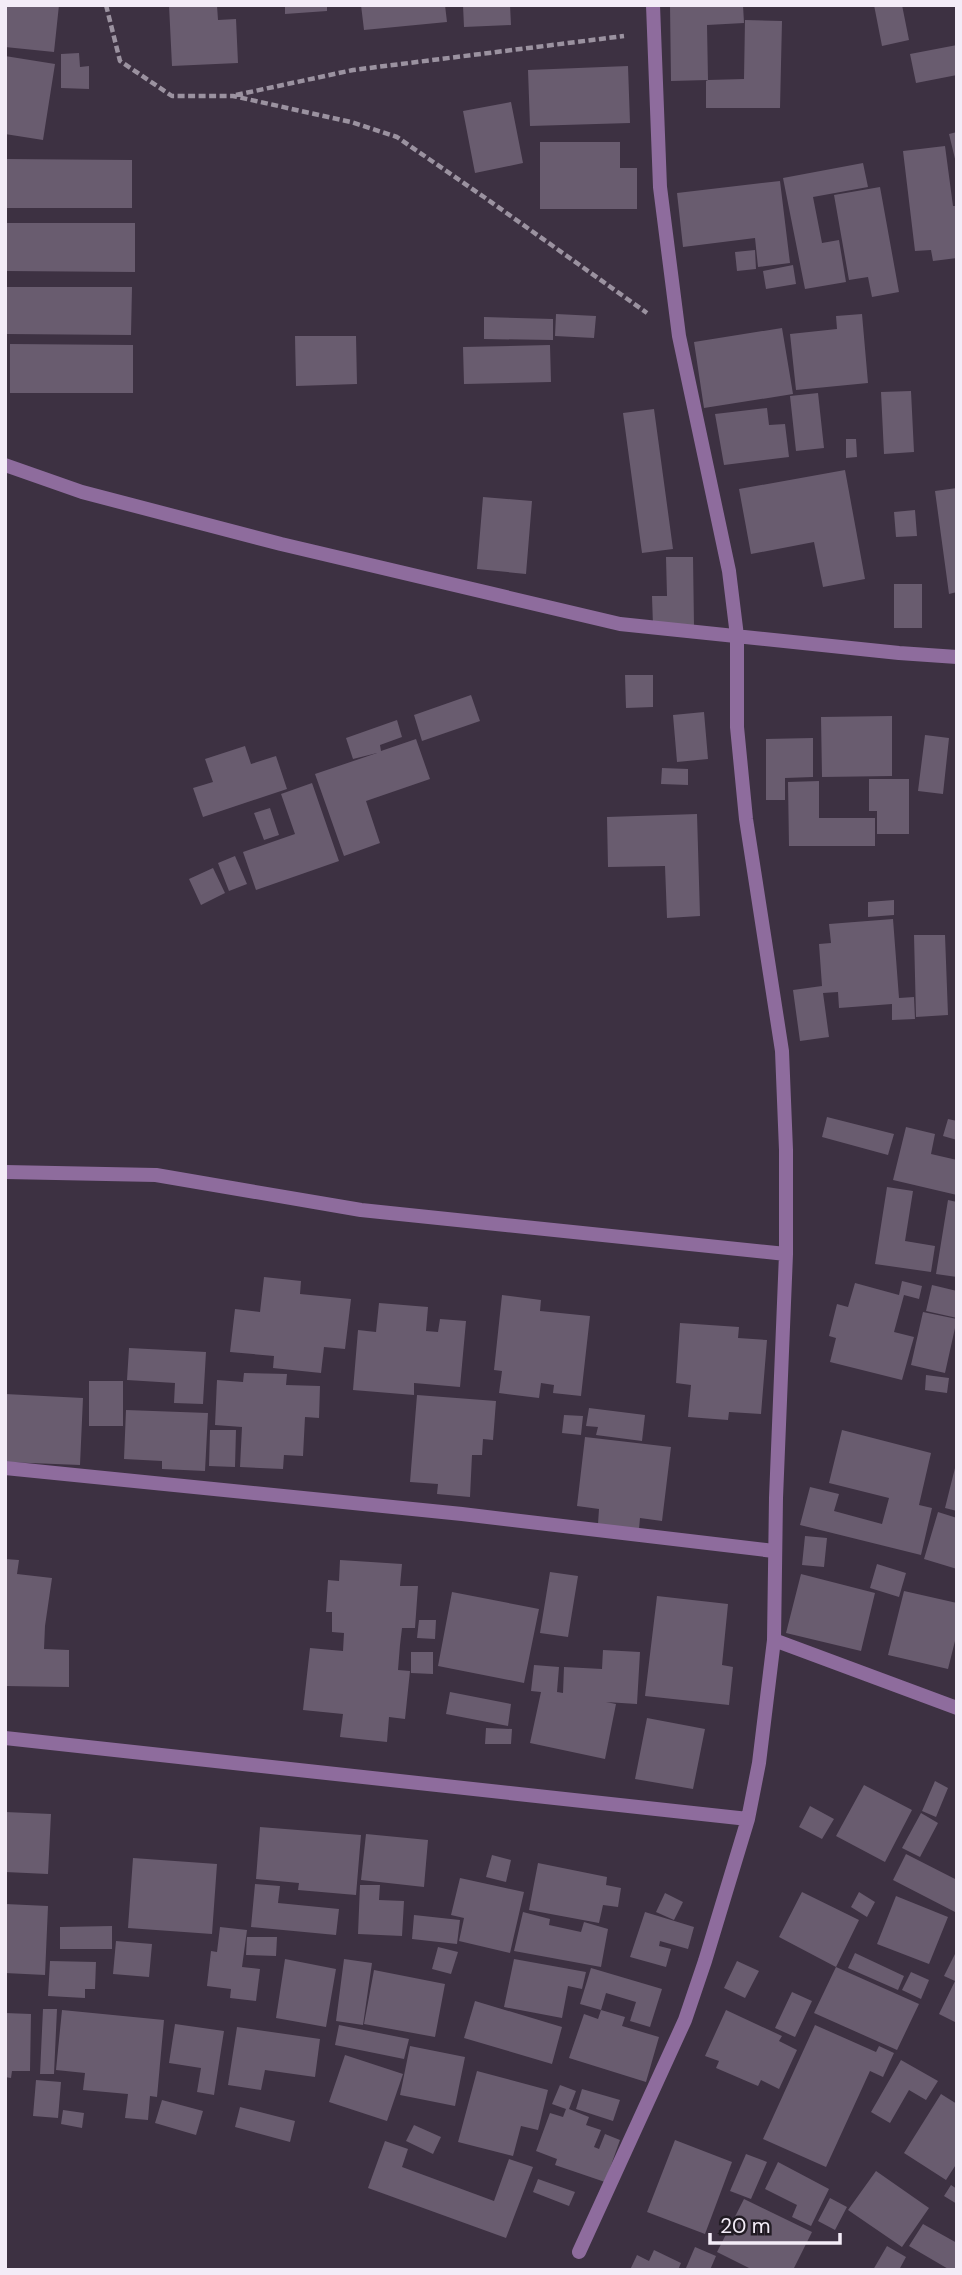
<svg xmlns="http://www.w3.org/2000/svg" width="962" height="2275" viewBox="0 0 962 2275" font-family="'DM Sans',sans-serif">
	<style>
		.building { fill: #695c6f }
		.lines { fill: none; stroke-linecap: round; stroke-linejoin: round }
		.path { stroke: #9b92a0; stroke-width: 4.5; stroke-dasharray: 7 3.5; stroke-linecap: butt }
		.minor { stroke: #8e6c9d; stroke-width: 14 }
	</style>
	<rect width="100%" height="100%" fill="#3d3142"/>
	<path class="building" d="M6 5H59L54 52 5 47Z
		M169 5H217L218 20 236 19 238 63 172 66Z
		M285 5H327V11L285 14Z
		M361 5H445L447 22 364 30Z
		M463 5H510L511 25 464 27Z
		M670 5H743L744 23 707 25 708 80 744 79 745 20 782 21 780 108H706V81L708 80 671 81Z
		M874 5H902L909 40 882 46Z
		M957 45V75L916 83 910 54Z
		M79 53 80 67 89 66V89L61 88V54Z
		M5 56 55 64 43 140 5 134Z
		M628 66 630 123 530 126 528 70Z
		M511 102 523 163 475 173 463 111Z
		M957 132V163H956L949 134Z
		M540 142H620V168H637V209H540Z
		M945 146 953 206H957V258L933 261 931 250 915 251 903 151Z
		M5 159 132 160V208H5Z
		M863 163 868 187 813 197 822 243 839 240 846 282 805 289 783 178Z
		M780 181 790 263 758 267 755 238 683 247 677 193Z
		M880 187 899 292 872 297 868 277 849 280 834 195Z
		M5 223H135V272L5 271Z
		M755 250 756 269 737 271 735 252Z
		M793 265 796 284 766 289 763 271Z
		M5 287H132L131 335 5 334Z
		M556 314 596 316 594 338 555 336Z
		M862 314 868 383 796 390 790 334 837 329 836 316Z
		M484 317 553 319V340L484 339Z
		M782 328 793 394 704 408 694 342Z
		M295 336H356L357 384 296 386Z
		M10 344 133 345V393H10Z
		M550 345 551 382 464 384 463 347Z
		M911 391 914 452 884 454 881 392Z
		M818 393 824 448 796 451 790 396Z
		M767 408 769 425 785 424 789 457 724 465 715 414Z
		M654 409 673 549 642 553 623 413Z
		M846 439H856L857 457 846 458Z
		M845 470 865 579 823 587 814 542 751 554 739 489Z
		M957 488V592L949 594 935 491Z
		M483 497 532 501 526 574 477 569Z
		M915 510 917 536 896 537 894 512Z
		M666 557H693L694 626H653L652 596H667Z
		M894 584H922V628H894Z
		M625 675H653V707L626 708Z
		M471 695 480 721 422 741 414 715Z
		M704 712 708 759 677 762 673 715Z
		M892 716V776L822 777 821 717Z
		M397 720 402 737 380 745 381 751 416 739 430 779 366 801 380 843 344 856 315 774 377 753 353 759 346 738Z
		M925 735 949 738 943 794 918 791Z
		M813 738V777L785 778V800H766V739Z
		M245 746 251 764 276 756 287 789 203 817 193 788 213 782 205 759Z
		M662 768 688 769V785L661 784Z
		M869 779H909V834H877V811H869Z
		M819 781V818H875V846H789L788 782Z
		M312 783 339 861 256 890 243 852 295 834 281 794Z
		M270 808 279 835 264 840 254 813Z
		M697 814 700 916 667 918 665 866 608 867 607 817Z
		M235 856 247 884 229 891 218 863Z
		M213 868 225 893 201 905 189 879Z
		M894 900V915L868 917V902Z
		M893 919 899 998 914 997 915 1019 892 1020V1004L839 1008 838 992 823 993 829 1037 800 1041 793 990 822 986 819 944 831 943 829 924Z
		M914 935H945L948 1015 916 1017Z
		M827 1117 894 1134 888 1155 822 1137Z
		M948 1119 957 1121V1140L943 1136Z
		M906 1127 935 1134 931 1154 957 1160V1195L893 1180Z
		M887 1187 913 1191 905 1241 935 1246 931 1272 875 1264Z
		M948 1200 957 1202V1277L936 1274Z
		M264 1277 301 1281 300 1294 351 1299 345 1349 324 1347 321 1373 273 1368 274 1356 230 1352 235 1309 260 1312Z
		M902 1281 922 1286 919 1299 904 1295 894 1332 914 1337 902 1380 830 1362 836 1338 829 1336 837 1304 848 1307 855 1283 899 1295Z
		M932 1285 957 1291V1318L926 1311Z
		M502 1295 541 1300 540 1311 590 1316 581 1396 553 1393 554 1385 541 1383 539 1398 499 1393 502 1371 494 1370Z
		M379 1303 428 1307 426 1331 438 1332 440 1319 466 1321 460 1387 414 1383V1395L353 1390 358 1330 376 1332Z
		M923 1312 957 1319 945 1373 911 1365Z
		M680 1323 739 1327 738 1338 767 1340 761 1414 729 1412 728 1420 688 1417 691 1385 676 1383Z
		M129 1348 206 1352 203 1404 174 1403 175 1383 127 1380Z
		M244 1373 287 1374 286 1385 320 1386 319 1418 305 1417 303 1456 284 1455 283 1469 240 1467 242 1427 215 1425 217 1380 243 1382Z
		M926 1375 949 1378 947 1393 925 1390Z
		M89 1381H123V1426H89Z
		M5 1394 83 1398 80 1465 5 1462Z
		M417 1395 496 1401 493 1440 483 1439 482 1455H472L470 1497 437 1494 438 1484 410 1482Z
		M589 1408 645 1415 642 1441 596 1435 598 1427 586 1426Z
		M126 1410 208 1413 205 1471 162 1469V1461L124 1459Z
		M564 1415 583 1416 581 1435 562 1433Z
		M210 1430H236L235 1467 209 1466Z
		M842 1430 931 1453 919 1505 932 1508 921 1555 800 1525 810 1487 839 1494 834 1511 882 1524 889 1498 829 1483Z
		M585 1437 671 1447 662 1521 640 1518 639 1529 598 1524 599 1509 577 1506Z
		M956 1464H957V1511L945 1508Z
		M938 1512 957 1518V1569L924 1559Z
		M805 1536 827 1538 824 1567 802 1565Z
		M5 1559 19 1560 17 1574 52 1578 45 1626 44 1649 69 1650V1687L5 1686Z
		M340 1560 402 1564 400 1586H418L415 1628H402L400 1645 398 1670 410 1671 405 1719 389 1717 387 1742 340 1737 343 1714 303 1710 310 1648 343 1651 344 1633 332 1632V1612H326L328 1580 339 1581Z
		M877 1564 906 1573 899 1597 870 1588Z
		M550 1572 578 1576 568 1637 540 1633Z
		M801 1574 875 1593 861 1651 786 1633Z
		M904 1591 957 1603V1633L948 1669 888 1655Z
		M452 1592 539 1609 524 1683 438 1666Z
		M657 1596 728 1604 722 1665 733 1667 729 1705 645 1696Z
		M419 1620H436L435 1639 417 1638Z
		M603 1650 640 1652 637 1704 606 1702 616 1704 605 1759 530 1743 541 1692 531 1691 534 1665 559 1667 557 1692 563 1693 564 1667 602 1669Z
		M411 1652H433V1674L411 1673Z
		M450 1692 511 1704 508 1726 446 1714Z
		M647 1718 705 1729 693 1789 635 1779Z
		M486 1728 512 1729 511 1744H485Z
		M935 1781 948 1788 936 1817 922 1811Z
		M864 1785 912 1810 885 1862 836 1836Z
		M810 1806 834 1819 822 1839 799 1827Z
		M5 1812 51 1814 48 1874 5 1872Z
		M921 1813 938 1823 920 1857 902 1848Z
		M260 1827 361 1835 356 1895 298 1890 299 1883 256 1879Z
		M366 1834 428 1840 424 1887 361 1880Z
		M906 1854 957 1880V1913L893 1880Z
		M492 1855 511 1860 506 1882 486 1877Z
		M133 1858 217 1864 212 1934 128 1928Z
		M538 1863 607 1877 606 1885 621 1888 618 1907 603 1905 599 1923 529 1910Z
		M460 1878 524 1892 510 1953 459 1941 464 1918 451 1915Z
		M255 1884 280 1886 278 1903 339 1909 336 1935 251 1927Z
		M360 1885H380L379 1900 404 1901 402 1936 358 1934Z
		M802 1892 859 1920 836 1967 779 1937Z
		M859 1892 875 1902 867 1917 851 1907Z
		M665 1893 683 1902 674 1920 656 1912Z
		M896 1896 948 1917 929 1964 877 1944Z
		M5 1904 48 1906 45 1975 5 1973Z
		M523 1912 550 1919 549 1925 581 1932 584 1922 608 1929 601 1967 514 1951Z
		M645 1912 694 1927 688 1949 660 1941 659 1946 671 1949 666 1967 630 1957Z
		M414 1915 460 1920 457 1944 412 1939Z
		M112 1926V1949H60V1927Z
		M220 1927 247 1930 242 1967 260 1969 256 2001 230 1998 231 1989 207 1986 211 1951 217 1952Z
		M247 1937H277L276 1956 246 1955Z
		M116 1941 152 1944 149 1977 113 1974Z
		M438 1947 458 1952 451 1974 432 1969Z
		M957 1950V2023L939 2014 955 1981 944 1976Z
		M855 1953 904 1976 898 1990 848 1968Z
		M285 1959 336 1969 326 2027 276 2018Z
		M344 1959 372 1963 363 2025 336 2021Z
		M514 1959 586 1972 582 1989 568 1986 562 2018 504 2007Z
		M50 1961 96 1962 95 1989H85V1998L48 1996Z
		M737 1961 759 1971 745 1998 724 1988Z
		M836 1967 919 2004 897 2050 814 2013Z
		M591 1968 662 1989 650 2027 630 2021 636 2002 606 1993 601 2010 580 2004Z
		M374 1970 445 1984 435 2037 364 2024Z
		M911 1972 929 1980 921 1999 902 1990Z
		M792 1992 812 2001 795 2037 775 2028Z
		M475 2001 562 2027 552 2064 464 2038Z
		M43 2009H57L54 2074H40Z
		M62 2010 164 2020 157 2097 150 2096 148 2120 125 2118 128 2094 83 2090 85 2073 56 2070Z
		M601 2010 625 2017 622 2026 659 2037 646 2082 569 2058 584 2014 598 2019Z
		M726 2010 782 2036 779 2041 797 2050 779 2089 761 2080 758 2086 716 2068 719 2061 705 2056Z
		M5 2013 31 2014 30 2071H12L11 2078 5 2077Z
		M175 2024 224 2031 214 2095 197 2092 201 2068 169 2063Z
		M339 2025 409 2039 404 2059 335 2045Z
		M815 2025 876 2052 879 2046 894 2053 883 2077 870 2071 826 2167 763 2139Z
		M237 2027 320 2039 315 2077 265 2070 261 2090 228 2085Z
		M410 2046 465 2057 455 2106 400 2095Z
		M345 2055 403 2074 387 2121 329 2102Z
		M901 2060 938 2081 926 2100 909 2090 890 2123 871 2112Z
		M477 2071 548 2090 538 2130 521 2126 513 2156 458 2142Z
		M36 2080 61 2082 58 2118 33 2116Z
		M560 2085 576 2091 569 2109 589 2117 586 2125 601 2130 594 2147 599 2149 605 2134 620 2140 605 2182 555 2165 557 2159 536 2151 550 2113 563 2117 566 2109 552 2104Z
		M582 2089 620 2100 613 2121 576 2109Z
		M941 2094 957 2104V2163L946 2180 904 2153Z
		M162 2100 203 2111 196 2135 155 2123Z
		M240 2107 295 2121 290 2142 235 2127Z
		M63 2110 84 2113 82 2128 61 2124Z
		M414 2125 441 2137 433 2154 406 2141Z
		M675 2140 732 2162 705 2234 647 2212Z
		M385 2141 408 2149 402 2167 494 2201 509 2159 533 2167 506 2238 368 2188Z
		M746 2154 767 2162 751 2199 730 2191Z
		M778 2162 829 2189 811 2226 792 2217 797 2205 765 2189Z
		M876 2171 929 2208 902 2247 848 2210Z
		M538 2179 575 2192 569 2206 533 2192Z
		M951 2185 957 2189V2204L944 2196Z
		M830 2198 847 2207 835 2230 818 2221Z
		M744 2199 812 2232 793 2270H753L717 2252Z
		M923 2224 957 2243V2270H950L909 2246Z
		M887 2246 906 2257 899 2270H873Z
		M695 2247 716 2256 710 2270 686 2268Z
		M654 2250 681 2263 678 2270H630L637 2255 649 2261Z"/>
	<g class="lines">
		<path class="path" d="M106 5 120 61 172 96H233L351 122 397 137 484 197 647 313
			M236 95 353 70 624 36"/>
		<path class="minor" d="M5 465 82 492 281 544 620 624 899 653 957 657
			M5 1172 156 1175 361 1210 786 1254
			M5 1468 462 1514 774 1551
			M774 1640 957 1708
			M5 1738 748 1819
			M579 2252 685 2020 705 1961 748 1819 759 1763 774 1640 776 1498 786 1254V1150L782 1051 746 819 737 727V636L729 571 679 336 660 187 653 5"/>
	</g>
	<rect width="962" height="2275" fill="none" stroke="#f3ecf7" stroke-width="14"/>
	<path d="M710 2233v10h130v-10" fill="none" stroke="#f3ecf7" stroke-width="3.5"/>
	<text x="720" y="2233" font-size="21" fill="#f3ecf7" stroke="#211b23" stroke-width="5" paint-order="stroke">20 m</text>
</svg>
